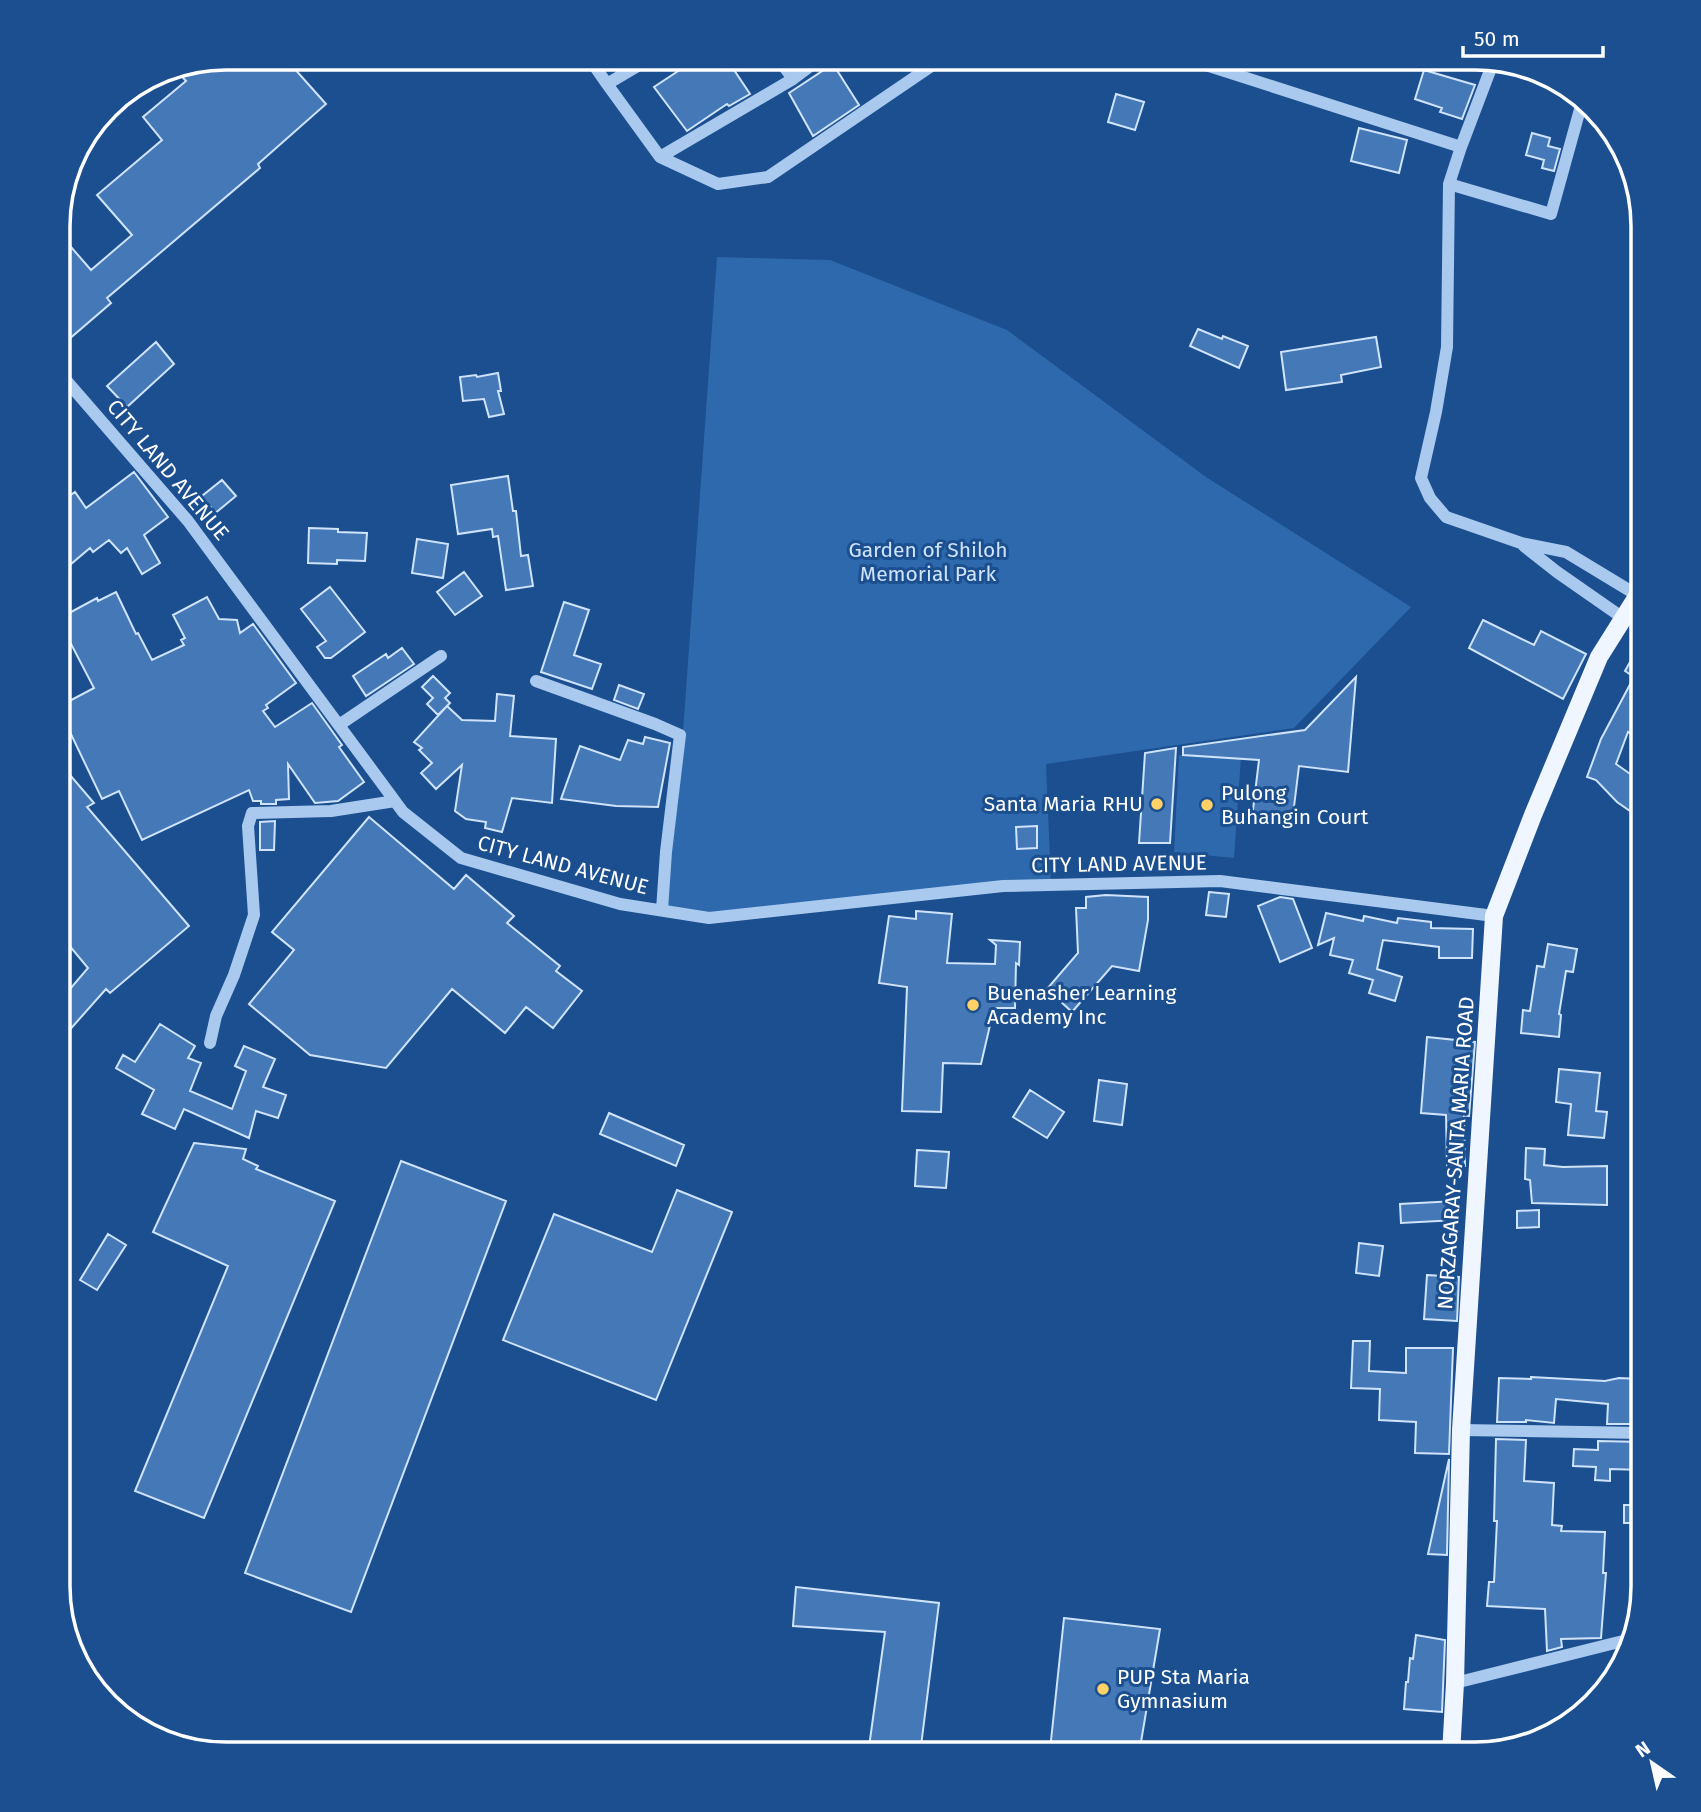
<svg xmlns="http://www.w3.org/2000/svg" width="1701" height="1812" viewBox="0 0 1701 1812" font-family="'Fira Sans',sans-serif">
	<style>
		.green { fill: #2e69ad }
		.building { fill: #4478b7; stroke: #cfe3fa; stroke-width: 2 }
		.lines { fill: none; stroke-linecap: round; stroke-linejoin: round }
		.minor { stroke: #a9c9ee; stroke-width: 12 }
		.major { stroke: #f0f6ff; stroke-width: 18 }
		.poi-dot { fill: #ffd166; stroke: #1b4f8f; stroke-width: 2.5 }
		.labels { text-anchor: middle; stroke-width: 6; stroke-linejoin: round; paint-order: stroke }
		.street-label { font-size: 21px; fill: #fff; stroke: #1b4f8f }
		.park-label { font-size: 21px; fill: #cfe3fa; stroke: #1b4f8f }
		.poi-label { font-size: 21px; fill: #fff; stroke: #1b4f8f; text-anchor: start }
		.rim { fill: none; stroke: #fff; stroke-width: 3.5 }
	</style>
	<rect width="100%" height="100%" fill="#1b4f8f"/>
	<path class="green" d="M717 257 830 260 1007 330 1206 477 1411 607 1294 728 1046 764 1051 883 725 920 662 910 678 802Z
		M1179 755 1241 757 1234 858 1174 852Z"/>
	<path class="building" d="M226 58H285L326 104 258 164 260 168 107 298 111 303 68 340 58 328V232L91 270 132 235 97 195 162 140 143 117 186 81 174 68Z
		M698 58H726L750 94 729 106 727 104 687 131 654 87Z
		M833 64 859 105 813 136 789 93Z
		M1424 70 1475 85 1462 119 1440 112 1442 108 1415 99Z
		M1116 94 1144 102 1135 130 1108 122Z
		M1359 128 1407 140 1399 173 1351 161Z
		M1532 133 1550 138 1548 146 1560 149 1554 171 1542 168 1544 160 1526 155Z
		M1198 329 1222 339 1223 336 1248 346 1239 368 1190 346Z
		M1376 337 1381 367 1341 375 1342 382 1286 390 1281 352Z
		M156 342 174 364 127 407 107 386Z
		M498 373 501 391H498L504 414 489 417 484 399 463 401 460 377 476 375 477 377Z
		M134 472 168 517 144 535 160 563 142 574 127 548 121 553 109 540 93 552 90 548 58 575V504L75 492 86 508Z
		M508 476 513 511H516L521 556 528 555 533 586 506 590 498 536 493 537 492 529 458 534 451 485Z
		M222 480 236 496 213 515V510L202 496Z
		M309 528 338 529V532L367 533 365 561 337 560V564L308 563Z
		M417 539 448 544 443 578 412 573Z
		M464 572 482 596 455 615 437 592Z
		M330 587 365 632 331 658H325L317 647 326 641 301 609Z
		M116 592 136 634 138 633 152 660 184 645 181 640 185 638 173 615 207 597 219 619 237 620 240 633 253 624 296 683 266 705 268 708 263 711 275 727 312 703 342 745 339 747 364 782 338 801 315 803 288 764 289 799 276 800V804H261V801H253L249 790 142 840 119 791 102 799 58 707 94 688 58 619 97 598 98 601Z
		M564 602 589 610 574 655 601 664 592 689 541 672Z
		M1483 620 1534 645 1541 631 1586 654 1563 699 1469 648Z
		M1643 639V740L1628 732 1616 764 1643 783V820L1617 802 1596 780 1587 777 1601 739 1634 677 1625 671Z
		M402 648 414 664 366 696 353 676 386 654 388 658Z
		M433 676 450 693 445 698 450 703 438 715 427 704 433 698 422 687Z
		M1356 677 1348 772 1299 766 1292 823 1252 818 1259 760 1183 755V747L1305 730Z
		M619 685 644 694 638 709 614 700Z
		M497 694 514 696 510 736 556 739 552 803 512 798 502 832 485 828 486 822 466 819 455 811 462 765 436 789 421 773 432 763 419 750 422 748 414 742 447 706 462 720 495 721Z
		M645 737 670 743 658 807 616 806 561 799 580 746 620 760 628 740 643 744Z
		M1176 748 1170 843H1139L1145 753Z
		M58 761 94 803 87 807 189 926 110 993 106 989 58 1043V1003L88 968 58 932Z
		M369 817 454 889 466 875 514 916 507 923 560 966 556 971 582 991 553 1028 526 1007 505 1033 452 989 386 1068 310 1055 249 1004 294 950 272 932Z
		M275 821 274 850H260V822Z
		M1037 826V848L1017 849 1016 827Z
		M1209 892 1229 894 1226 917 1206 915Z
		M1106 895 1148 897V920L1139 971 1112 966 1072 1012 1047 989 1078 953 1076 908H1086V897Z
		M1280 897 1293 899 1312 948 1280 962 1258 906Z
		M916 911 952 914 947 963 995 964 996 945 990 940 1020 942 1019 965 1016 963 1015 1008H994L981 1064 943 1063 941 1112 902 1111 907 987 879 983 889 916 916 919Z
		M1326 913 1363 921 1364 916 1397 923 1398 918 1431 922V928L1473 929 1472 958H1439V947L1383 940 1377 969 1402 977 1395 1001 1369 993 1373 980 1349 973 1353 960 1330 955 1334 938 1318 945Z
		M1548 944 1577 949 1573 972 1566 971 1559 1014 1561 1015 1559 1037 1521 1033 1523 1010 1530 1011 1537 966 1544 967Z
		M160 1024 195 1046 188 1058 201 1063 190 1091 232 1109 246 1071 235 1066 244 1046 275 1059 263 1087 286 1095 278 1118 256 1111 249 1138 184 1109 175 1129 142 1114 154 1090 116 1068 123 1055 135 1062Z
		M1427 1037 1475 1042 1469 1116H1464L1465 1166H1447L1446 1115 1421 1113Z
		M1559 1069 1600 1073 1596 1111 1607 1112 1604 1138 1568 1135 1571 1104 1556 1102Z
		M1099 1080 1127 1084 1122 1125 1094 1121Z
		M1030 1090 1064 1112 1047 1138 1013 1117Z
		M609 1113 684 1145 676 1166 600 1134Z
		M194 1143 246 1149 243 1159 258 1166 256 1169 335 1201 204 1518 135 1491 228 1266 153 1232Z
		M1526 1148 1545 1149 1544 1165 1563 1167 1607 1166V1205L1532 1203 1530 1180 1525 1179Z
		M917 1150 949 1152 946 1188 915 1186Z
		M401 1161 506 1201 351 1612 245 1573Z
		M677 1190 732 1212 656 1400 503 1340 554 1214 652 1252Z
		M1456 1201 1457 1220 1401 1223 1400 1204Z
		M1539 1210V1227L1517 1228V1211Z
		M108 1234 126 1245 97 1290 80 1280Z
		M1359 1243 1383 1246 1379 1276 1356 1273Z
		M1427 1275 1459 1277 1457 1321 1424 1319Z
		M1353 1341H1370L1369 1371 1406 1373V1348H1453L1449 1454 1415 1453 1416 1422 1379 1420 1380 1389 1351 1388Z
		M1531 1377 1605 1381 1619 1378 1639 1379 1637 1402H1643V1424H1607L1608 1404 1556 1399 1554 1423 1526 1420V1422H1497L1499 1378 1531 1379Z
		M1496 1439 1526 1440 1524 1481 1554 1483 1552 1525 1562 1526 1561 1531 1605 1532 1603 1573H1606L1601 1638 1561 1639 1562 1647 1547 1651 1545 1609 1487 1606 1489 1582H1494L1497 1521H1494Z
		M1598 1441 1643 1442V1470L1610 1469V1481L1595 1480 1596 1467 1573 1466 1574 1449 1598 1450Z
		M1449 1459 1447 1555 1428 1554Z
		M1624 1505H1643V1523H1624Z
		M796 1587 939 1603 920 1754H868L885 1632 793 1626Z
		M1064 1618 1160 1629 1139 1754H1074L1050 1750Z
		M1416 1635 1445 1640 1442 1712 1404 1709 1406 1682H1408L1410 1658 1413 1659Z"/>
	<g class="lines">
		<path class="minor" d="M589 58 607 84 651 58
			M778 58 793 79 821 58
			M1184 58 1461 147 1449 184 1447 347 1436 412 1421 478 1430 498 1446 517 1521 543 1566 552 1637 595
			M607 84 660 157 718 184 768 177 943 58
			M1461 147 1494 60
			M660 157 793 79
			M1449 184 1551 214 1582 102
			M58 371 188 521 403 812 461 858 620 904 709 918 1003 886 1220 881 1494 916
			M1524 546 1557 572 1623 618
			M536 681 655 724 680 735 666 852 662 910
			M339 725 441 656
			M210 1043 216 1016 234 975 254 915 248 826 252 813 331 811 395 801
			M1461 1430 1643 1433
			M1455 1683 1631 1639"/>
		<path class="major" d="M1451 1754 1455 1683 1461 1430 1494 916 1533 815 1599 657 1643 587"/>
	</g>
	<g class="poi-dot">
		<circle cx="1157" cy="804" r="7"/>
		<circle cx="1207" cy="805" r="7"/>
		<circle cx="973" cy="1005" r="7"/>
		<circle cx="1103" cy="1689" r="7"/>
	</g>
	<g class="labels">
		<g class="street-label">
			<text transform="translate(168 470) rotate(50)" y="7">CITY LAND AVENUE</text>
			<text transform="translate(1119 864) rotate(-1)" y="7">CITY LAND AVENUE</text>
			<text transform="translate(563 865) rotate(15)" y="7">CITY LAND AVENUE</text>
			<text transform="translate(1456 1153) rotate(-86)" y="7">NORZAGARAY-SANTA MARIA ROAD</text>
		</g>
		<g class="park-label">
			<text x="928" y="557">Garden of Shiloh<tspan x="928" dy="24">Memorial Park</tspan></text>
		</g>
		<g class="poi-label">
			<text x="1221" y="800">Pulong<tspan x="1221" dy="24">Buhangin Court</tspan></text>
			<text x="1143" y="811" text-anchor="end">Santa Maria RHU</text>
			<text x="987" y="1000">Buenasher Learning<tspan x="987" dy="24">Academy Inc</tspan></text>
			<text x="1117" y="1684">PUP Sta Maria<tspan x="1117" dy="24">Gymnasium</tspan></text>
		</g>
	</g>
	<path d="M0 0H1701V1812H0ZM226 70H1475A156 156 0 0 1 1631 226V1586A156 156 0 0 1 1475 1742H226A156 156 0 0 1 70 1586V226A156 156 0 0 1 226 70Z" fill="#1b4f8f" fill-rule="evenodd"/>
	<path class="rim" d="M226 70H1475A156 156 0 0 1 1631 226V1586A156 156 0 0 1 1475 1742H226A156 156 0 0 1 70 1586V226A156 156 0 0 1 226 70Z"/>
	<g transform="translate(1652 1763) rotate(326)" stroke="#1b4f8f" stroke-width="5" paint-order="stroke">
	<path d="M0-5L12 26L0 18L-12 26Z" fill="#ffffff"/>
	<text y="-10" font-size="19" font-weight="bold" text-anchor="middle" fill="#ffffff">N</text>
	</g>
	<path d="M1463 46v10h140v-10" fill="none" stroke="#ffffff" stroke-width="3.5"/>
	<text x="1474" y="46" font-size="21" fill="#ffffff" stroke="#1b4f8f" stroke-width="5" paint-order="stroke">50 m</text>
</svg>
